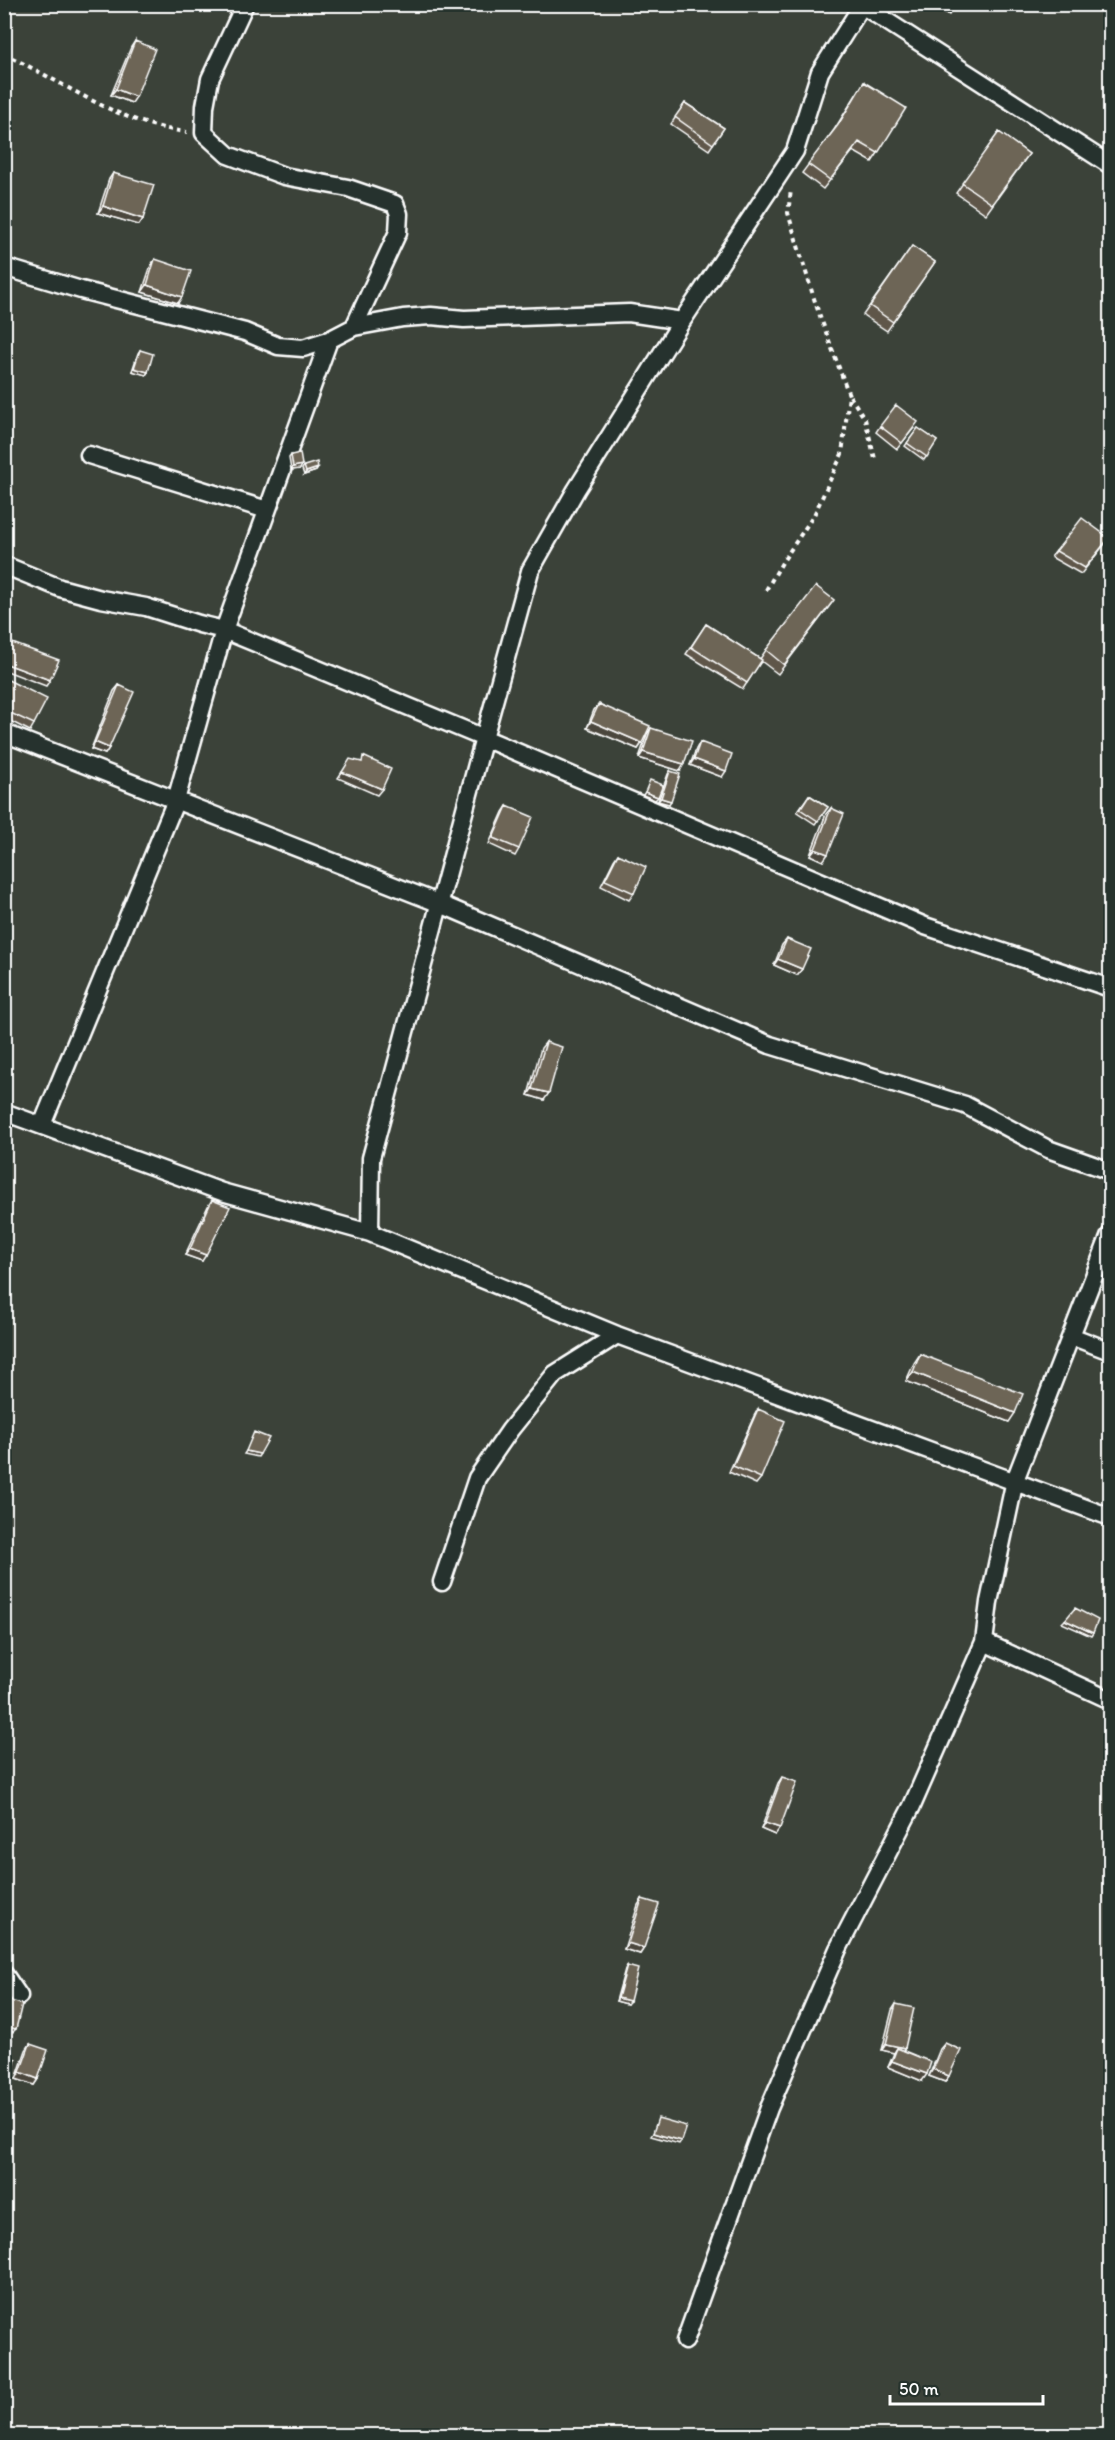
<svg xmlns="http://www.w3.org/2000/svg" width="1115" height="2440" viewBox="0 0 1115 2440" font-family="Itim,sans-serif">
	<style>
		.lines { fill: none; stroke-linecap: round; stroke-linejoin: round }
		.minor-casing { stroke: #fff; stroke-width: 21 }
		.path { stroke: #fff; stroke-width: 4; stroke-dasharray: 4.5 4.5; stroke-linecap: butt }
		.minor { stroke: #26332d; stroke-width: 16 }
		.wall { fill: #5e574a; stroke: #fff; stroke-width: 1.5 }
		.shaded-wall { fill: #4c473c; stroke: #fff; stroke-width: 1.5 }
		.building { fill: #6d6556; stroke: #fff; stroke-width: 1.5 }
	</style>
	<rect width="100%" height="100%" fill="#3b4239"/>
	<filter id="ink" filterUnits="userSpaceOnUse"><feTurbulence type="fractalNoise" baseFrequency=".0167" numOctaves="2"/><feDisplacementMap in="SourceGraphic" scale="12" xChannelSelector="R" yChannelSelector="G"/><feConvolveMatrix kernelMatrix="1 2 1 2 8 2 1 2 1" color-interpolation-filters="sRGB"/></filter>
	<g filter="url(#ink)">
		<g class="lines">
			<defs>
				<path id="minor" d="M245 4 210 79 205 106 204 133 228 155 284 176 348 188 395 204 399 214 398 232 354 327
					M860 4 1110 165
					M863 4 820 72 795 151 682 321 576 490 530 571 484 738 925 926 1110 988
					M4 267 81 290 245 332 278 346 303 348 329 340 354 327 403 318 431 316 464 319 629 313 682 321
					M329 340 224 630 484 738 371 1158 370 1233
					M89 455 267 510
					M4 565 60 588 101 599 146 607 199 624 224 630 176 800 42 1125
					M4 733 438 903 770 1045 965 1105 1048 1149 1110 1171
					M4 1112 222 1192 370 1233 617 1335 1110 1517
					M1071 1336 1110 1351
					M442 1582 477 1478 510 1430 555 1374 617 1335
					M984 1642 1110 1700
					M4 1974 19 1996
					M685 2341 769 2108 838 1949 912 1806 984 1642 989 1602 1015 1480 1110 1235"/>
			</defs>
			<use href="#minor" class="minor-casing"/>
			<path class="path" d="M4 54C64 82 120 125 187 132
				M850 396 865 419 875 459
				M766 590 783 561 814 515 842 454 849 395 816 305 788 213 791 190"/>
			<use href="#minor" class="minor"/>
		</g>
		<path class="wall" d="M931 4H956L949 15Z
			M135 41 132 103 111 95 131 47Z
			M864 82 878 153 872 162 853 151 823 189 802 173 834 130Z
			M685 103 724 128 709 150 671 124Z
			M999 132 1029 154 986 214 956 193Z
			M113 173 143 219 139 225 98 213 109 179Z
			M912 246 935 262 887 331 863 315Z
			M155 259 178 303 142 292 151 265Z
			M140 350 148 372 146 375 132 371 138 353Z
			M880 426 914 428 897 449 876 432Z
			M918 428 937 441 924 460 905 446Z
			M291 455 300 469 291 470 289 458Z
			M304 466 318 468 316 471 304 475 302 469Z
			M1104 545 1081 574 1051 557 1056 551Z
			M834 600 778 674 761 661 743 689 686 654 706 624 760 659 766 650Z
			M4 678 34 724 30 731 4 718Z
			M119 685 109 748 105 754 91 749 114 691Z
			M599 704 642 743 638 749 587 728 594 710Z
			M651 728 680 771 639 758 647 734Z
			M700 742 722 777 690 765 696 749Z
			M670 771 669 804 658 801 668 774Z
			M809 795 828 807 815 824 797 812Z
			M507 806 519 849 515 856 489 844 503 812Z
			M831 808 823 861 810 855 826 814Z
			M618 854 634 893 629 900 601 886 614 860Z
			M787 939 802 969 797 975 774 965 782 945Z
			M546 1042 544 1100 528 1095 541 1048Z
			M212 1200 202 1261 185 1255 208 1206Z
			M920 1354 1009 1422 906 1381 914 1363Z
			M758 1409 761 1478 756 1484 729 1472 754 1416Z
			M782 1777 775 1835 761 1829 778 1783Z
			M642 1899 644 1948 640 1954 624 1949 638 1905Z
			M627 1966V2004L616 2001 625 1969Z
			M896 2004 905 2048 903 2051 922 2081 888 2067 894 2053 882 2050 892 2010Z
			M945 2043V2082L929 2076 940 2049Z
			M30 2044 38 2079 34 2085 16 2079 26 2050Z"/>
		<path class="shaded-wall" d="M116 89 136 97 132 103 111 95Z
			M103 206 143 219 139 225 98 213Z
			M147 285 182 297 178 303 142 292Z
			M134 368 148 372 146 375 132 371Z
			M302 465 300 469 291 470 293 467Z
			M318 468 316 471 304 475 306 472Z
			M4 663 50 680 46 686 4 670Z
			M591 721 642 743 638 749 587 728Z
			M95 742 109 748 105 754 91 749Z
			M643 752 684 764 680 771 639 758Z
			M694 759 726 771 722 777 690 765Z
			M342 772 382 789 377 795 338 778Z
			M645 792 658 797 655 800 643 795Z
			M661 798 671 801 669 804 658 801Z
			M815 849 828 854 823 861 810 855Z
			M778 959 802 969 797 975 774 965Z
			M532 1089 549 1093 544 1100 528 1095Z
			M190 1249 206 1255 202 1261 185 1255Z
			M913 1372 1015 1413 1009 1422 906 1381Z
			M246 1451 260 1454 258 1457 244 1454Z
			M1065 1620 1093 1633 1091 1636 1062 1623Z
			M765 1823 780 1828 775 1835 761 1829Z
			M628 1943 644 1948 640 1954 624 1949Z
			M618 1998 630 2001 627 2004 616 2001Z
			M4 2026 16 2029 13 2032 4 2030Z
			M886 2044 905 2048 900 2054 897 2048 894 2053 882 2050Z
			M892 2061 927 2074 922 2081 888 2067Z
			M4 2068 13 2070 8 2077 4 2075Z
			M933 2069 949 2076 945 2082 929 2076Z
			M20 2072 38 2079 34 2085 16 2079Z
			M653 2133 681 2141 679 2144 651 2136Z"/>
		<path class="building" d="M946 4H956L953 8Z
			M135 41 155 49 136 97 116 89Z
			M864 82 906 108 878 153 859 142 830 180 808 164 838 125Z
			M685 103 724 128 713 144 675 117Z
			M999 132 1029 154 992 204 962 183Z
			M113 173 154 185 143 219 103 206Z
			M912 246 935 262 893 322 870 306Z
			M155 259 191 271 182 297 147 285Z
			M4 279 11 281 7 294 4 293Z
			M140 350 153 354 148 372 134 368Z
			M896 405 918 422 902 443 880 426Z
			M918 428 937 441 927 457 907 443Z
			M300 453 302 465 293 467 291 455Z
			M317 462 318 468 306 472 304 466Z
			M1082 518 1109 538 1085 568 1056 551Z
			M816 586 834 600 784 665 766 650Z
			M706 624 762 660 747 683 691 647Z
			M4 640 59 660 50 680 4 663Z
			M4 678 47 699 34 724 4 710Z
			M119 685 134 692 109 748 95 742Z
			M599 704 650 726 642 743 591 721Z
			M651 728 692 741 684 764 643 752Z
			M700 742 732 754 726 771 694 759Z
			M363 756 391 769 382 789 342 772 350 759 362 762Z
			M670 771 680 774 671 801 661 798Z
			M650 780 663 785 658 797 645 792Z
			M809 795 828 807 818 821 800 809Z
			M507 806 533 817 519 849 493 838Z
			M831 808 844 814 828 854 815 849Z
			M618 854 646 867 634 893 605 880Z
			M787 939 811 949 802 969 778 959Z
			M546 1042 562 1047 549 1093 532 1089Z
			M212 1200 230 1207 206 1255 190 1249Z
			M920 1354 1023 1394 1015 1413 913 1372Z
			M758 1409 785 1421 761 1478 733 1466Z
			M254 1432 269 1438 260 1454 246 1451Z
			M1075 1608 1098 1620 1093 1633 1065 1620Z
			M782 1777 797 1782 780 1828 765 1823Z
			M642 1899 659 1904 644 1948 628 1943Z
			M627 1966 638 1969 630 2001 618 1998Z
			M6 2000 22 2004 16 2029 4 2026V2005Z
			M896 2004 914 2008 905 2048 886 2044Z
			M4 2037 12 2039 8 2056 16 2059 13 2070 4 2068Z
			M945 2043 961 2050 949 2076 933 2069Z
			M30 2044 48 2050 38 2079 20 2072Z
			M897 2048 931 2062 927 2074 892 2061Z
			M658 2118 686 2126 681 2141 653 2133Z"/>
	</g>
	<rect width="1115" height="2440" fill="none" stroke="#26332d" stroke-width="24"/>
	<rect x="12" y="12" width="1091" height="2416" fill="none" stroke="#fff" stroke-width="2" filter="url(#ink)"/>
	<path d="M890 2395v9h153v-9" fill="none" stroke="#ffffff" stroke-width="3"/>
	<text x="899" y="2395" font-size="18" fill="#ffffff" stroke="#26332d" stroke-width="4.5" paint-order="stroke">50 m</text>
</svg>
